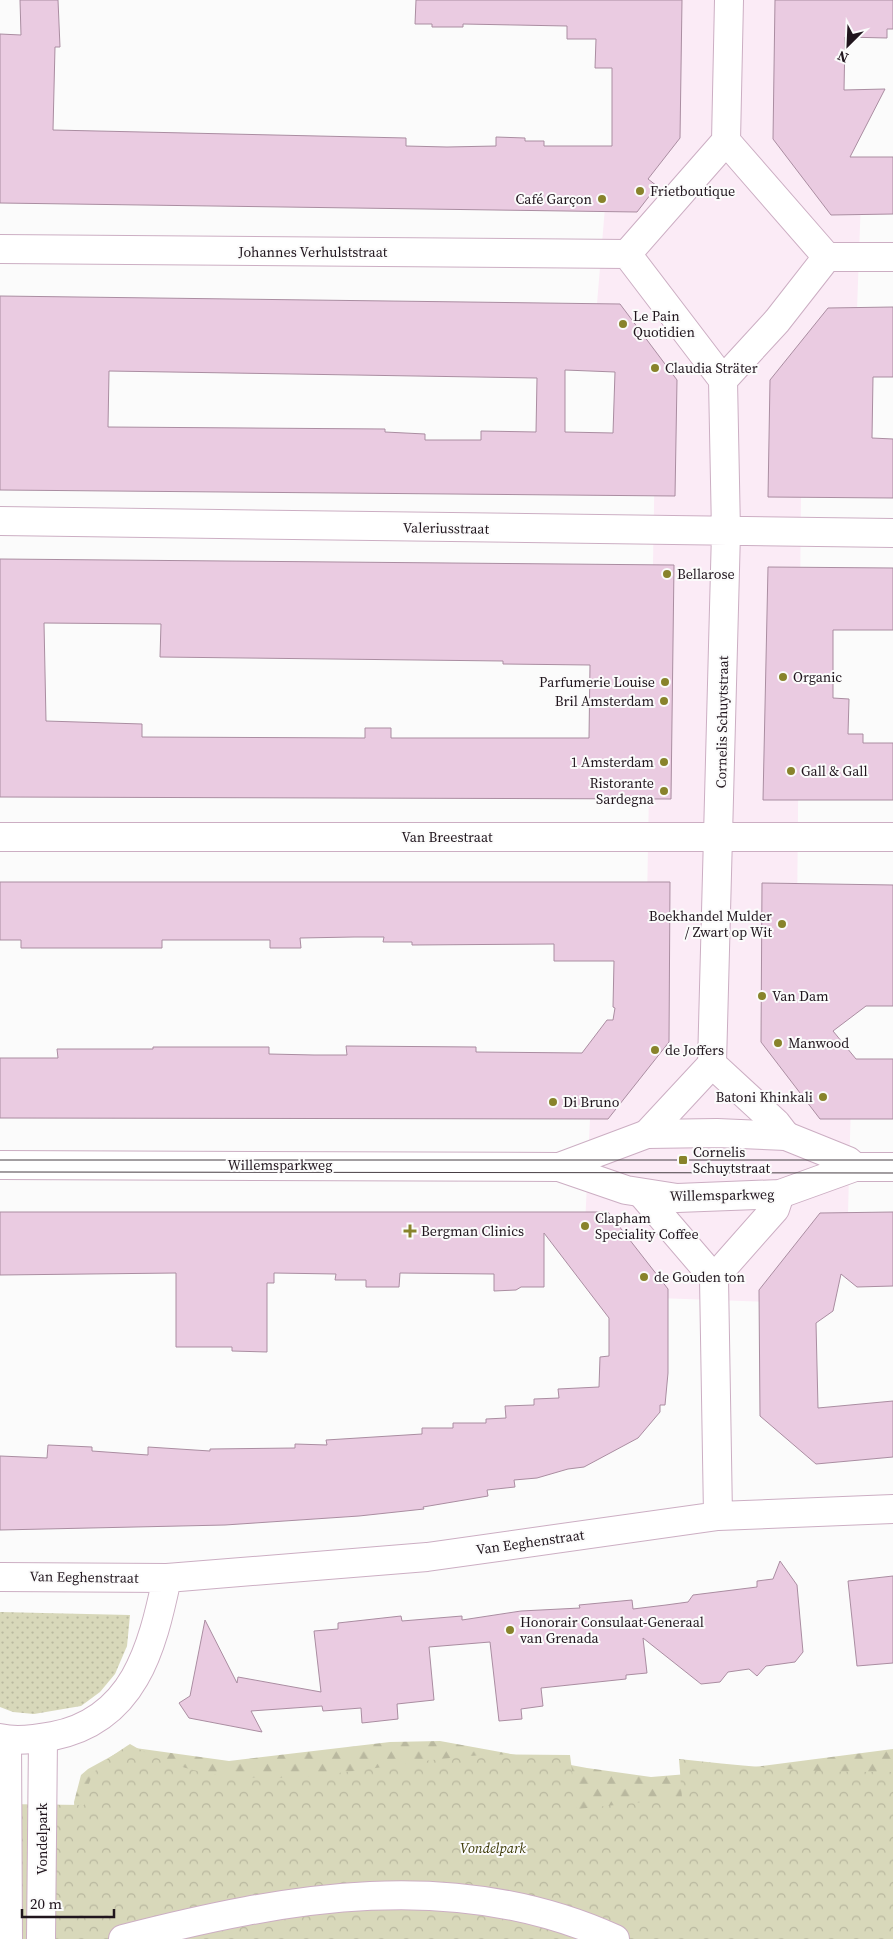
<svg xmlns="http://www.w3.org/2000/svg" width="893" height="1939" viewBox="0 0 893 1939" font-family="'Source Serif 4',serif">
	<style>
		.built { fill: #fbebf6 }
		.forest { fill: url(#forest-firs) }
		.park { fill: url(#park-crowns) }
		.garden { fill: url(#garden-dots) }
		.building { fill: #eacbe1; stroke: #aa8da1; fill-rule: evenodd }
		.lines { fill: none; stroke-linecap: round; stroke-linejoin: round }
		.pedestrian-casing { stroke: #ccaec3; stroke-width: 30 }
		.minor-casing { stroke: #ccaec3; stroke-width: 30 }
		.tertiary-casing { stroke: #ccaec3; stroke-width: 30 }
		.pedestrian { stroke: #fff; stroke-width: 28 }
		.minor { stroke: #fff; stroke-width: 28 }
		.tertiary { stroke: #fff; stroke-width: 28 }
		.tram { stroke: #473e44; stroke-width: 1 }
		.poi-dot { fill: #88832b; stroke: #fbfbfb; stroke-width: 2 }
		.labels { text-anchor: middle; stroke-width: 4; stroke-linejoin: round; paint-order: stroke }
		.poi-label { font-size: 14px; fill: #20151d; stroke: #fbfbfb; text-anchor: start }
		.street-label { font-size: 14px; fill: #20151d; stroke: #fbfbfb }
		.park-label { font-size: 14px; font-style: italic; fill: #3c3906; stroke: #fbfbfb }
	</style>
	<defs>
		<pattern id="forest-firs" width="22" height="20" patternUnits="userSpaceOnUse" patternTransform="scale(1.25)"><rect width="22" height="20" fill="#d8d8ba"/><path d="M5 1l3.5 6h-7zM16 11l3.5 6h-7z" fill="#b9b89f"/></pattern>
		<pattern id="park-crowns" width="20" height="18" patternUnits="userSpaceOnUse" patternTransform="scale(1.25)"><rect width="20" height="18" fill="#d8d8ba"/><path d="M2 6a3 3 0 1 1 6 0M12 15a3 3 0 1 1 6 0" fill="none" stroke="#b9b89f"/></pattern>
		<pattern id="garden-dots" width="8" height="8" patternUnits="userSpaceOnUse" patternTransform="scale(1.25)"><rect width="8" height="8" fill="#d8d8ba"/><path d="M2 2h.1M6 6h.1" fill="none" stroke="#b9b89f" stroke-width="1.8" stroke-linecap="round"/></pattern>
	</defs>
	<rect width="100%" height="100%" fill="#fbfbfb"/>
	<path class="built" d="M650 0H810L805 133 861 199 856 338 802 392 796 1023 851 1101 847 1251 800 1303 628 1297 584 1246 591 1098 645 1016 656 393 595 328 606 195Z"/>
	<path class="forest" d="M440 1741 587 1768 651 1777 724 1771 893 1749V1785L77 1850 74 1802 81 1775 88 1769 128 1747 229 1761 390 1742Z"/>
	<path class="park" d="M130 1744C237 1809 368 1762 483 1755 512 1754 541 1755 570 1755L577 1809 682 1798 679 1759C750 1767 821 1773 893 1772V1939H0V1804L84 1805C90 1767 100 1764 130 1744Z"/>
	<path class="garden" d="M0 1612 130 1615 127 1646 115 1674 100 1692 81 1706 34 1714 13 1712 0 1707Z"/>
	<path class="building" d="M20 0H58L60 47H55L53 130 406 138V146L447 147 496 146V137L525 138V141H544V146H612V68H595L596 39H567V26L463 24V27H432V24H415L416 0H682L680 138 648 179 657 186 637 212 0 203V34L21 35Z
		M775 0H893V29H887V38L845 37 844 90 885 89 850 157H893V214L831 215 773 139Z
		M0 296 620 304 677 380 675 496 0 490ZM565 370 615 372 613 433 565 432ZM109 371 537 378 536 432 481 431V440H425V434L385 432V429L108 427Z
		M893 307V377H873L872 438 893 439V498L768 497 770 380 828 308Z
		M0 559 674 565 671 799 0 797ZM44 623 161 624 160 657 503 661V664L590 665 589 738H391V728H365V738L142 737V724L46 721Z
		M768 567 893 568V630H833V698L849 699 848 734H863V743H893V800H763Z
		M0 882H670L669 1042 608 1119 0 1118V1058H58L57 1049H153V1047H269V1054L314 1055H347L346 1046 476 1047V1052L582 1053 607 1020H613L615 1008 613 1007 614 961H554V944L412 945V942H383L384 937H354L300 938 301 948H270V940H162V948H21V940H0Z
		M762 883 893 885V1006H866L833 1031 856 1059H893V1119H820L761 1042Z
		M0 1212H608L668 1289V1373L665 1405H660V1412L638 1438 584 1467 568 1469 537 1478 514 1480 515 1487 487 1490 488 1496 423 1507 424 1509 359 1516 225 1525 0 1530V1456L47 1458 48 1445 92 1447V1451L148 1455V1447L210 1451V1449L295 1448V1444L327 1445 326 1440 422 1434V1428H453V1423H486V1419L506 1418 505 1406 534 1405V1399L559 1398 558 1389 599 1387 600 1357 609 1356V1318L544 1233V1287H521L516 1290 494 1291V1274L400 1273 399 1287H366V1280H335L336 1274 274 1273V1283H267V1352L232 1351V1347H176V1273L0 1275Z
		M893 1212V1286L857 1287 841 1274 833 1311 816 1323 818 1408 893 1401V1457L816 1464 760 1416 759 1290 820 1213Z
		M780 1561 797 1585 803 1652 795 1662 766 1666 757 1676 749 1669 728 1672 720 1682 701 1684 643 1638 647 1673 626 1675V1679L541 1688 543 1706 521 1709 522 1719 499 1721 490 1642 429 1647 434 1700 397 1704 398 1719 362 1723 361 1708 323 1711 322 1706 251 1711 262 1732 189 1718 179 1703 190 1696 205 1620 237 1683 238 1677 321 1692 314 1631 338 1629V1623L401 1616 402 1621 462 1616V1620L521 1611 580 1608 579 1605 632 1600 633 1609 666 1605 688 1602 693 1595 757 1587V1581L773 1579Z
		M893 1576V1663L857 1666 848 1581Z"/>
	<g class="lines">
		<defs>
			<path id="pedestrian" d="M7 1740 8 1939
				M41 1939 43 1738
				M123 1939C287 1897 455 1866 615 1939"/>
			<path id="minor" d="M726 141 827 257
				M726 141 729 0
				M0 249 627 254
				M627 254 723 380
				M627 254 726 141
				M827 257H893
				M723 380 777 321 827 257
				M0 521 893 533
				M0 837H893
				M712 1064 776 1123 786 1136
				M647 1134 712 1064 726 532 723 380
				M642 1194 714 1278 718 1516
				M714 1278 775 1209 780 1194
				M0 1577 167 1578 427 1557 718 1516 893 1509
				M0 1738C16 1742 37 1739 53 1736 134 1720 152 1649 167 1578"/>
			<path id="tertiary" d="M0 1165 559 1167 626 1190 677 1198 780 1194 855 1167H893
				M559 1167 647 1134 717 1133 786 1136 848 1161 855 1167"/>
		</defs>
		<use href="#pedestrian" class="pedestrian-casing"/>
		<use href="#minor" class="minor-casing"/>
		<use href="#tertiary" class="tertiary-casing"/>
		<use href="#pedestrian" class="pedestrian"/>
		<use href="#minor" class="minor"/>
		<use href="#tertiary" class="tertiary"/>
		<path class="tram" d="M0 1160H893
			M0 1172 893 1173"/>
	</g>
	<g class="poi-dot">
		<circle cx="640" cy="191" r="5"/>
		<circle cx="602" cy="199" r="5"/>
		<circle cx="623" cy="324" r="5"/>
		<circle cx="655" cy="368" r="5"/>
		<circle cx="667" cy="574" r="5"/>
		<circle cx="783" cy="677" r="5"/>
		<circle cx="665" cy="682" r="5"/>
		<circle cx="664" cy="701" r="5"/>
		<circle cx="664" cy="762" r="5"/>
		<circle cx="791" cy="771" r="5"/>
		<circle cx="664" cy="791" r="5"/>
		<circle cx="782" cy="924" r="5"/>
		<circle cx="762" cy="996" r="5"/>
		<circle cx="778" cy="1043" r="5"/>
		<circle cx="655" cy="1050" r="5"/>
		<circle cx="823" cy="1097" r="5"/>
		<circle cx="553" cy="1102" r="5"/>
		<rect x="678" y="1155" width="10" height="10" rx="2.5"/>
		<circle cx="585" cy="1226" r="5"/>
		<path d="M407.5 1223.5h5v5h5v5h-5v5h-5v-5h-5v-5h5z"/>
		<circle cx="644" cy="1277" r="5"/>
		<circle cx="510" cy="1630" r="5"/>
	</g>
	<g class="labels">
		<g class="poi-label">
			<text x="650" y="196">Frietboutique</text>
			<text x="592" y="204" text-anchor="end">Café Garçon</text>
			<text x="633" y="321">Le Pain<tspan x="633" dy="16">Quotidien</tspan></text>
			<text x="665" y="373">Claudia Sträter</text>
			<text x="677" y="579">Bellarose</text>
			<text x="793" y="682">Organic</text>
			<text x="655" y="687" text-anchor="end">Parfumerie Louise</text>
			<text x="654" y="706" text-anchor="end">Bril Amsterdam</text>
			<text x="654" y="767" text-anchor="end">1 Amsterdam</text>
			<text x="801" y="776">Gall &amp; Gall</text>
			<text x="654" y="788" text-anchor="end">Ristorante<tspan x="654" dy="16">Sardegna</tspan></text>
			<text x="772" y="921" text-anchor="end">Boekhandel Mulder<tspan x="772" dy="16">/ Zwart op Wit</tspan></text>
			<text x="772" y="1001">Van Dam</text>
			<text x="788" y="1048">Manwood</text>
			<text x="665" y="1055">de Joffers</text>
			<text x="813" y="1102" text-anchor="end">Batoni Khinkali</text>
			<text x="563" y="1107">Di Bruno</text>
			<text x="693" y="1157">Cornelis<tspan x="693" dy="16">Schuytstraat</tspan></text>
			<text x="595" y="1223">Clapham<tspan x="595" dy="16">Speciality Coffee</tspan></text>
			<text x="421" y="1236">Bergman Clinics</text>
			<text x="654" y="1282">de Gouden ton</text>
			<text x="520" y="1627">Honorair Consulaat-Generaal<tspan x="520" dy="16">van Grenada</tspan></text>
		</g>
		<g class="street-label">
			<text x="313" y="257">Johannes Verhulststraat</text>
			<text transform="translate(446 528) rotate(1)" y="5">Valeriusstraat</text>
			<text transform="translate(722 722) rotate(-89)" y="5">Cornelis Schuytstraat</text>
			<text x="447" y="842">Van Breestraat</text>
			<text x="280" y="1170">Willemsparkweg</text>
			<text transform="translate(722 1195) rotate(-1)" y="5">Willemsparkweg</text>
			<text transform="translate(530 1542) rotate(-8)" y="5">Van Eeghenstraat</text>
			<text transform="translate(84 1577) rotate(1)" y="5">Van Eeghenstraat</text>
			<text transform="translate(42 1839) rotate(-90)" y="5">Vondelpark</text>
		</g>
		<g class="park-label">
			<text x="493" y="1853">Vondelpark</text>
		</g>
	</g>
	<g transform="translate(848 45) rotate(204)" stroke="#fbfbfb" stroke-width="4" paint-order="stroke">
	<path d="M0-4L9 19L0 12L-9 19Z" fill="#20151d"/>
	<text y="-8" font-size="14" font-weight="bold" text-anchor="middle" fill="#20151d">N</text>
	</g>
	<path d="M22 1909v8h92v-8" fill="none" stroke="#20151d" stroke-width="2.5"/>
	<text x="30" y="1909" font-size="15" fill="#20151d" stroke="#fbfbfb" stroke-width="4" paint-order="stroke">20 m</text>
</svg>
